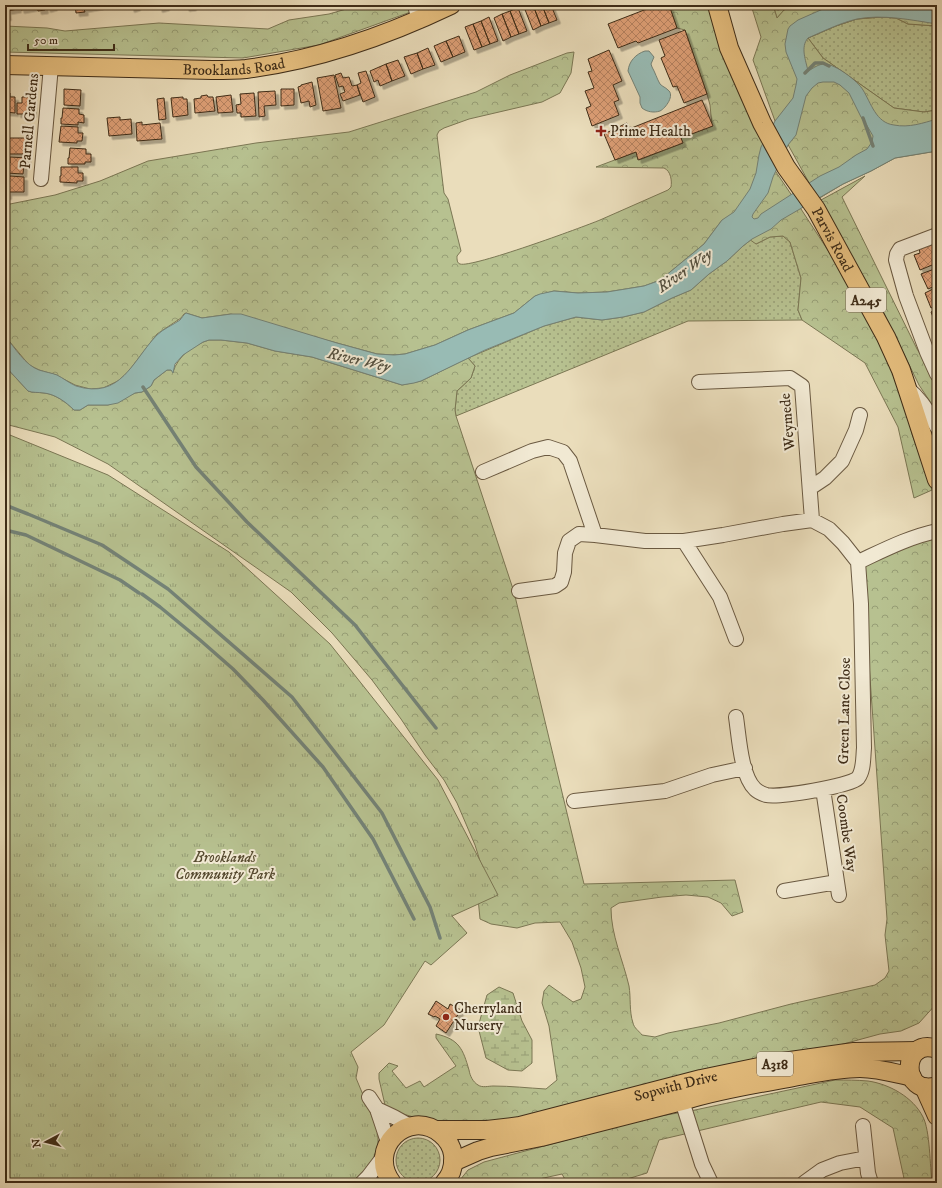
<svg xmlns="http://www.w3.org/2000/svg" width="942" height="1188" viewBox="0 0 942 1188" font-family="'IM FELL DW Pica',serif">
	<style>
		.grass { fill: url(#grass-dots); stroke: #7b7754 }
		.forest { fill: url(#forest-crowns); stroke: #7b7754 }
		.wetland { fill: url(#wetland-marsh); stroke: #7b7754 }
		.park { fill: url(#park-tufts); stroke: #7b7754 }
		.water { fill: #98bbb4; stroke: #748276; fill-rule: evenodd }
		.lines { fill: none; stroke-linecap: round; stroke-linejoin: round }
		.stream { stroke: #748276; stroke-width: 3.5 }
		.building { fill: url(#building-cross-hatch); stroke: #3f2d18; filter: url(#shadow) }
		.minor-casing { stroke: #6a5941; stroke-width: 16 }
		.major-casing { stroke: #3f2d18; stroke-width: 20 }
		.minor { stroke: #f1e9d3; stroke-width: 14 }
		.major { stroke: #e5be7e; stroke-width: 18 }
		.poi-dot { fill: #8f2418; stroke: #f1e9d3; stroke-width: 1.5 }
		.labels { text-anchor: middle; stroke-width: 4; stroke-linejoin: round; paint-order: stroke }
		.shield { fill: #f1e9d3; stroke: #746550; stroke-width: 1 }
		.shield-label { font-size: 14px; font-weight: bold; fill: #3f2d18 }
		.street-label { font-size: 15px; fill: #3f2d18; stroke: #f1e9d3 }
		.poi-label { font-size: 15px; fill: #3f2d18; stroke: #f1e9d3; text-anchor: start }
		.park-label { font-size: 15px; font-style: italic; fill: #574b30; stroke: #f1e9d3 }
		.water-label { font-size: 16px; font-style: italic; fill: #55503f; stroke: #f1e9d3 }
	</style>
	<defs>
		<pattern id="grass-dots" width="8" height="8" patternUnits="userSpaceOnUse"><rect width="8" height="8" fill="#b7c190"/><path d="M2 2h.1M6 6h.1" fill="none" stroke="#969d75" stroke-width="1.8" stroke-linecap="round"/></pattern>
		<pattern id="forest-crowns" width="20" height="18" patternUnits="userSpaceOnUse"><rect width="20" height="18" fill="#b7c190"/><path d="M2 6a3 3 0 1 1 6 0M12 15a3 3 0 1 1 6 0" fill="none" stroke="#969d75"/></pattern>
		<pattern id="wetland-marsh" width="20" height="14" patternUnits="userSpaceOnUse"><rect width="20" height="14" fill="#b7c190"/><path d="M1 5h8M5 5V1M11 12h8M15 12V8" fill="none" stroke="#969d75"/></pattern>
		<pattern id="park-tufts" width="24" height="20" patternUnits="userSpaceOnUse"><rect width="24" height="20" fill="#b7c190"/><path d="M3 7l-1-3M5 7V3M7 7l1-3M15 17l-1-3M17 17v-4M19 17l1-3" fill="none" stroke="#969d75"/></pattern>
		<pattern id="building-cross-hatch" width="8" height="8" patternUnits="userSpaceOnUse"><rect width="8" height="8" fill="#dc9e75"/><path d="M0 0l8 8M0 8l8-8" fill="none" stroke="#b4815f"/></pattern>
		<filter id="shadow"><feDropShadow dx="3.5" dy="3.5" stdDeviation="0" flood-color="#0004"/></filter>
	</defs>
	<rect width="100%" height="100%" fill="#eaddbb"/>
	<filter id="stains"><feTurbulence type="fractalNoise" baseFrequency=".005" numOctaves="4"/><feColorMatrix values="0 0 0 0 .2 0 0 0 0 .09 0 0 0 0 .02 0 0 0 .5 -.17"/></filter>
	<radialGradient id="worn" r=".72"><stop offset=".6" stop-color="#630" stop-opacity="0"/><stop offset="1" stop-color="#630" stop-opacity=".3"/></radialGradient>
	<path class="grass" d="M773 5H795L784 10 777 18Z
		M881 17 896 18 908 24 937 26V110L924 112 894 108 823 58 808 38 836 26 857 19Z
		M783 236 790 242 801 278 798 310 802 320 688 321 456 416 455 410 457 391 471 378 475 366 468 358 544 326 576 317 602 320 623 317 644 312 672 298 691 290 709 274 727 261 743 246 752 239 756 244 770 237Z
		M396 1160a22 22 0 1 1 44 0a22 22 0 1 1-44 0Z"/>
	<path class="forest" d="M360 5H430L319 45 243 58 5 52V26L47 28 65 31 159 23 268 29 289 20 329 14Z
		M669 5H717L776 172 801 209 842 272 880 340 907 413 912 434 932 490 914 498 898 427 865 363 802 320 798 310 801 278 790 242 783 236 770 237 756 244 722 220 704 244 664 277 658 281 644 286 607 292 578 293 554 291 535 296 514 313 468 330 435 345 405 354 394 355 377 354 231 314 202 318 186 313 184 314 181 318 157 334 128 372 118 381 103 388 90 389 75 385 56 375 39 370 29 365 5 336V205L55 195 100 181 148 161 256 143 349 132 476 92 510 75 567 53 574 52 571 73 560 93 542 102 469 119 444 128 439 131 437 135 444 193 448 199 461 251 457 256C457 260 457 263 460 264 472 268 583 227 600 220 623 210 645 200 668 190L671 187C672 181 671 171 664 168L596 167 636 152 639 160 683 143 681 138 712 126 710 105 707 94 685 30 677 28Z
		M751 5H773L777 18 784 10 795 5H937V26L908 24 896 18 881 17 857 19 836 26 808 38 823 58 894 108 924 112 937 110V151L895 158 871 171 843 184 818 199 775 121 753 60 761 37Z
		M865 176 842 197 917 349 937 381V412L919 385 883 311 820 206 821 200Z
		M209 340H221L247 343 275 351 312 357 402 385 421 381 468 358 475 366 471 378 457 391 455 410 456 416 514 592 584 884 735 880 743 912 732 916 721 903 708 897 686 895 662 897 619 903 611 908C611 935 623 960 629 986 631 998 629 1011 633 1023 634 1028 639 1031 642 1035L655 1037 668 1033 719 1023 791 1004 875 985 885 978 889 971 885 935 887 919 862 564 926 538 937 541V1003L919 1023 901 1031 880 1034 836 1046 810 1049 779 1056 543 1116 463 1126 421 1119 392 1111 385 1105 379 1079V1073L389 1063 398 1066 392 1071 406 1088 420 1081 424 1087 456 1066 436 1038V1034C459 1039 463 1049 469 1070 470 1076 473 1082 478 1085 482 1088 489 1086 493 1086 511 1086 528 1088 546 1089L557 1080 549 1026 542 1003 544 991 549 985 573 1002 581 999 585 987 581 968 572 942 560 922 535 923 517 928 491 924 480 919 478 898 485 877 475 845 457 803 444 780 425 755 401 719 372 680 332 633 291 592 108 464 55 437 5 424V366L28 391C33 393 38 392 44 393 55 394 66 402 74 410H80L88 405H108L135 393 142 392 151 386 154 380 167 370H171L173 372C178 356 193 345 209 340Z
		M835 1080C846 1080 857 1080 868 1081 889 1084 913 1097 923 1117 930 1130 930 1167 932 1183H905L893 1128 860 1107 821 1102 659 1140 647 1173 614 1183H567L562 1174 521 1183H460V1180L468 1170 484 1162 649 1118 695 1110Z"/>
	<path class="wetland" d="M499 987 513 993 522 1021 532 1040V1063L522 1071 508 1070 486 1058 478 1027 487 995Z"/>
	<path class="park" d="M5 433 108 475 229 552 330 644 438 780 498 895 452 916 467 933 431 965 425 961 384 1025 351 1052 358 1067 356 1078 378 1131V1146L371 1164 354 1183H5Z"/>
	<path class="water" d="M832 5H915L937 9V24C911 20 883 14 857 19 840 23 824 31 808 38 800 47 806 61 808 71 814 68 818 64 825 64 835 64 858 81 863 90 871 103 876 123 894 125 909 128 923 123 937 119V151L895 158 871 171 843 184 781 220 771 229 752 239 743 246 727 261 709 274 691 290 672 298 644 312 623 317 602 320 576 317 544 326 485 350 421 381 414 383 402 385 312 357 275 351 247 343 221 340H209L203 342 183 355 175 364 173 373 171 370H167L154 380 151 386 142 392 135 393 118 403 108 405H88L80 410H74C66 402 55 394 44 393 38 392 33 393 28 391L5 366V336C15 348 25 365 39 370 45 372 52 373 57 375 63 378 69 383 76 386 121 400 132 361 157 335 163 329 173 325 180 320 182 318 183 315 186 313L202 318 231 314H241L337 343 377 354 394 355 405 354 435 345 468 330 514 313 535 296 540 294 554 291 578 293 607 292 644 286 658 281 664 277 704 244 722 220 734 212 750 189 756 173 759 155 761 147 775 121 793 98 796 85 797 79 786 52 785 44 788 29 790 26 798 20ZM823 82H834L840 85 849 93 861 117 866 124 873 136 872 142 867 149 856 155 839 167 820 176 761 214 758 218 754 219 752 217 753 214 768 193 773 177 788 145 796 135 806 96 812 88 818 83Z
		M645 51H649L654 57 651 64 652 67C655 72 657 79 660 84 663 87 665 87 668 90 675 95 666 108 660 111 654 113 647 112 642 108L640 103V97L628 71C629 61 636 54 645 51Z"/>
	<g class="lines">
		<path class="stream" d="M805 73 815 63H823L829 66
			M863 118 873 146
			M143 387 196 467 247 522 355 625 436 728
			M5 505 28 514 102 545 168 589 292 697 382 813 430 907 440 938
			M5 530 26 535 120 580 139 593
			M142 594 160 607 200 640 233 669 263 700 323 767 373 839 414 919"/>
	</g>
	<path class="building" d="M5 5H17L18 9 7 11 8 17H5Z
		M19 5H44L45 10 38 11 37 7 21 10Z
		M46 5H54V7L47 9Z
		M75 5H100V6L84 9 85 12 76 13Z
		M130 5H137V7L131 9Z
		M158 5H166V7L159 9Z
		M185 5H193V7L186 8Z
		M528 5H533L541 26 533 30 524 7Z
		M533 5H542L549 23 541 26Z
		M542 5H551L557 20 549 23Z
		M657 5H669L677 28 638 43 636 41 618 48 608 24Z
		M518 8 527 31 519 34 510 11Z
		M510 11 519 34 511 37 502 14Z
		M502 14 511 37 503 41 494 18Z
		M489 17 498 41 490 44 481 21Z
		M481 21 490 44 482 47 473 24Z
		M473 24 482 47 474 50 465 27Z
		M685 30 707 94 684 103 677 86 673 87 661 58 665 56 659 40Z
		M459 36 465 52 453 57 446 41Z
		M446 41 453 57 441 62 434 46Z
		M428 48 435 65 423 69 417 53Z
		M609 50 622 81 613 85 619 100 614 102 619 115 592 126 586 108 591 106 585 91 594 88 588 72 592 71 588 59Z
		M417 53 423 69 411 74 404 57Z
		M398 60 405 76 392 81 386 64Z
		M386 64 392 81 380 86 378 80 374 82 370 71Z
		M366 71 375 97 363 102 357 85 361 83 358 73Z
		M341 73 343 78 349 77 352 86 357 85 360 95 343 101 340 94 345 92 343 86 339 87 335 75Z
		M334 75 341 108 323 111 317 78Z
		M312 82 316 105 310 107 309 101 301 103 298 87 301 86V85Z
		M64 89 81 90 80 106 64 105Z
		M281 89H294V105L281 106Z
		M275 91 276 105 264 106 265 116 259 117 258 92Z
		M5 93H10V97H15V113L5 112Z
		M254 93 256 116 241 117V113H237L236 105 241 104 240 94Z
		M207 95 208 97H213L215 111 195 113 194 99 201 98V96Z
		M231 95 233 112 218 113 216 97Z
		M22 97H33V114H17V103H22Z
		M183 97V99H187L188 115 173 117 171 98Z
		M164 98 166 119 159 120 157 99Z
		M702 100 713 126 681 138 683 143 638 160 636 152 615 160 604 134 627 123 629 129Z
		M63 108 79 109V114L84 115V123L78 122V125L61 124V118H62Z
		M120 117V120L131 119 132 134 109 136 107 118Z
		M142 122V125L160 123 162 139 137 141 136 123Z
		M61 126 78 127V133H83L82 141H77V143L59 142Z
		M7 138H26L25 154H7Z
		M70 148 86 149V154H91V162H85V164H68V158H69Z
		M10 157 27 158V164H24L23 174 6 173 7 163H10Z
		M61 167H78V173H83V181H77V183L60 182V176H61Z
		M10 176 24 177V192H8V196H5V187H6L7 177H10Z
		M934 242 937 249V263L920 270 914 255 920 253 919 248Z
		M937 268V285L928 289 921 274Z
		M937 287V305L931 308 925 293Z
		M937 309V327L931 312Z
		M436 1001 448 1009 450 1004 461 1010 446 1033 436 1026 440 1019 435 1016 434 1017 428 1014Z"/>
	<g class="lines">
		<defs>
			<path id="minor" d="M415 5 419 21
				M41 179 51 66
				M937 235 900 249 897 254 896 260 906 296 927 352 937 374
				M699 382 790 378 802 386 812 520
				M907 388C922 400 927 411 937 427
				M483 472 532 451 548 447 563 452 570 461 595 535
				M810 488 825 478 842 461 856 430 860 415
				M684 541 720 597 736 639
				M858 562C884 550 909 537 937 531
				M519 591 555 586 561 582 564 572 565 553 569 541 579 534 595 535 645 541H684L723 535 783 524 812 520 829 529 843 543 858 562
				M736 717C739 737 741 776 755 789 758 792 763 794 766 795 778 798 850 786 858 778 864 770 863 757 864 748L861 604 858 562
				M823 789 839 895
				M574 801 665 791 712 775 745 768
				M784 891 837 882
				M369 1097 377 1109 388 1142
				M682 1101 702 1164 711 1183
				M377 1109 394 1117 410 1126
				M863 1126 868 1173 871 1183
				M362 1183 368 1177 384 1156
				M804 1183 822 1170 840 1163 866 1158"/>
			<g id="major">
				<path id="s1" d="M717 5 729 48 762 123 786 167 816 209 886 337 901 370 907 388 937 480"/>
				<path id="s2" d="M5 65 212 70C224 70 235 70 246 69 318 60 386 36 451 5"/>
				<path d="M937 1049C901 1036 900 1098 937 1086"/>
				<path d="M924 1087 937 1116"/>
				<path id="s3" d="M437 1130H487L520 1126 701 1079 783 1062 854 1052 917 1051"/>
				<path d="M453 1162 478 1151 491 1147 541 1137 686 1100C721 1089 757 1084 794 1077 816 1073 837 1068 860 1068 878 1068 894 1073 912 1077"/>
				<path d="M392 1183C366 1149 408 1107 441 1134 447 1139 452 1146 453 1155 454 1165 452 1175 444 1183"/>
			</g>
		</defs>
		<use href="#minor" class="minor-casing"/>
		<use href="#major" class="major-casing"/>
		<use href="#minor" class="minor"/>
		<use href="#major" class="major"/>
	</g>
	<g class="poi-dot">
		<path d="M599 125h4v4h4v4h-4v4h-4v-4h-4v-4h4z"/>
		<circle cx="446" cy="1017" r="4"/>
	</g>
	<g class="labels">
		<g class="shield">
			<rect x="846" y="288" width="40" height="24" rx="3"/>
			<rect x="757" y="1052" width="36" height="24" rx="3"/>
		</g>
		<g class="shield-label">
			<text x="866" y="305">A245</text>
			<text x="775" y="1069">A318</text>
		</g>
		<g class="street-label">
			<text dy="5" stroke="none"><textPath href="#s2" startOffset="229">Brooklands Road</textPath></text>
			<text transform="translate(29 121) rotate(-85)" y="5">Parnell Gardens</text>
			<text dy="5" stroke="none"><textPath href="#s1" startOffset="263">Parvis Road</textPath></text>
			<text transform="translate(787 422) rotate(-95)" y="5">Weymede</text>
			<text transform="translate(844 711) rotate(-89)" y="5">Green Lane Close</text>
			<text transform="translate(847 833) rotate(82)" y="5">Coombe Way</text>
			<text dy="5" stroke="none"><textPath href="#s3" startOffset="244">Sopwith Drive</textPath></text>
		</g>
		<g class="poi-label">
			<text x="610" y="136">Prime Health</text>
			<text x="454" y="1013">Cherryland<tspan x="454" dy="17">Nursery</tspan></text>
		</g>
		<g class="park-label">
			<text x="225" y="862">Brooklands<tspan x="225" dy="17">Community Park</tspan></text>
		</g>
		<g class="water-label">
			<text transform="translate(684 270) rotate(-35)" y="6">River Wey</text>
			<text transform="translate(359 359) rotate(13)" y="6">River Wey</text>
		</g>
	</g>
	<rect width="942" height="1188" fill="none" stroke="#eaddbb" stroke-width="20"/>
	<rect x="6" y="6" width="930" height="1176" fill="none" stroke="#3f2d18" stroke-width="2"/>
	<rect x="10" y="10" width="922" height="1168" fill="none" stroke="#3f2d18"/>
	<g transform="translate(46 1142) rotate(263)" stroke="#f1e9d3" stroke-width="3" paint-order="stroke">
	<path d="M0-3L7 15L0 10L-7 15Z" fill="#3f2d18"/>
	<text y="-6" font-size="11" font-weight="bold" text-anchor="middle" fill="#3f2d18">N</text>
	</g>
	<path d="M28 44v6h86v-6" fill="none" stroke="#3f2d18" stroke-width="2"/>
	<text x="34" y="44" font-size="12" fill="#3f2d18" stroke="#f1e9d3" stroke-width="3" paint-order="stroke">50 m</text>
	<rect width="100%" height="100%" filter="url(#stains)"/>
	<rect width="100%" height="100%" fill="url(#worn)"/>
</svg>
